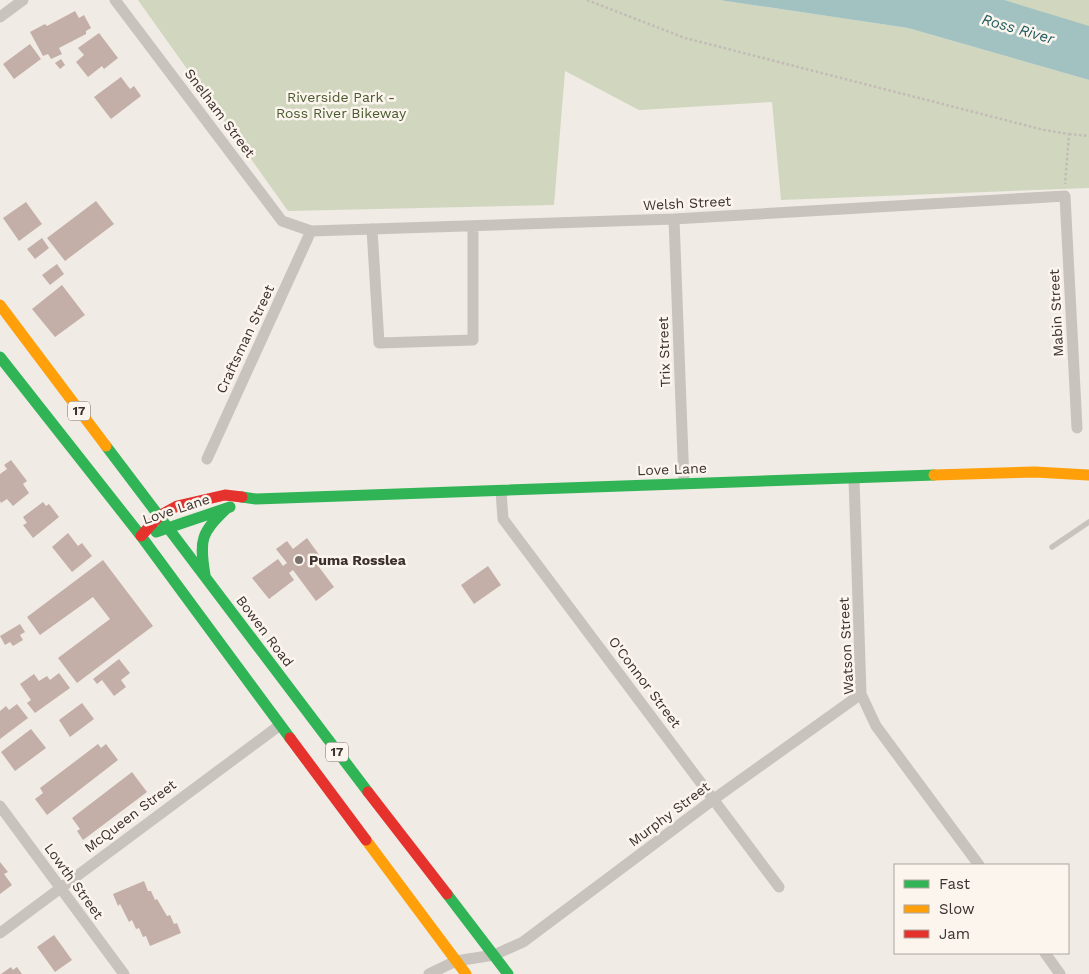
<svg xmlns="http://www.w3.org/2000/svg" width="1089" height="974" viewBox="0 0 1089 974" font-family="'Work Sans',sans-serif">
	<style>
		.green { fill: #d1d6bf }
		.water { fill: #a1c2c1 }
		.building { fill: #c3afa7 }
		.lines { fill: none; stroke-linecap: round; stroke-linejoin: round }
		.path { stroke: #c2bbb6; stroke-width: 2.5; stroke-dasharray: 2.5 2.5; stroke-linecap: butt }
		.lane { stroke: #c9c3be; stroke-width: 5.5 }
		.street { stroke: #c9c3be; stroke-width: 11 }
		.fast { stroke: #30b455; stroke-width: 11 }
		.slow { stroke: #ff9f0a; stroke-width: 11 }
		.jam { stroke: #e5322d; stroke-width: 11 }
		.poi-dot { fill: #7a716c; stroke: #fbf5ee; stroke-width: 2 }
		.labels { text-anchor: middle; stroke-width: 5; stroke-linejoin: round; paint-order: stroke }
		.shield { fill: #fbf5ee; stroke: #756b66; stroke-width: 1 }
		.shield-label { font-size: 12px; font-weight: bold; fill: #3b302b }
		.park-label { font-size: 14px; fill: #4a5a2e; stroke: #fbf5ee }
		.street-label { font-size: 14px; fill: #3b302b; stroke: #fbf5ee }
		.poi-label { font-size: 14px; font-weight: bold; fill: #3b302b; stroke: #fbf5ee; text-anchor: start }
		.water-label { font-size: 15px; font-style: italic; fill: #1f5a5e; stroke: #fbf5ee }
	</style>
	<rect width="100%" height="100%" fill="#f0ebe5"/>
	<path class="green" d="M138 0H719L908 28 1089 80V188L781 200 772 102 639 110 565 71 554 205 288 211Z
		M994 0H1089V26H1087Z"/>
	<path class="water" d="M719 0H1004L1089 26V80L908 28Z"/>
	<path class="building" d="M75 11 79 18 84 15 91 28 86 31V34L59 48 62 54 51 59 48 54 43 56 30 32 45 24 47 26Z
		M99 33 118 58 104 69 102 66 88 77 76 62 84 55 78 48Z
		M30 44 41 59 14 79 3 64Z
		M61 59 65 65 60 69 55 63Z
		M121 77 130 89 134 86 141 96 111 119 94 97Z
		M96 201 114 224 65 261 47 238Z
		M26 202 42 224 19 241 3 218Z
		M42 238 49 248 35 259 27 249Z
		M57 264 64 274 50 285 42 275Z
		M62 285 85 315 55 337 32 309Z
		M11 460 27 481 23 484 29 493 13 506 7 499 1 503 0 501V474L7 469 4 465Z
		M43 502 46 506 49 504 59 517 33 538 23 525 27 523 23 517Z
		M68 533 78 546 82 543 92 556 72 572 52 547Z
		M307 538 322 559 316 563 334 587 316 601 293 570 289 573 294 580 269 599 252 578 278 559 283 566 287 563 276 549 287 541 293 549Z
		M103 560 153 626 77 683 58 658 110 619 93 597 40 635 27 617Z
		M488 566 501 585 474 604 461 585Z
		M20 624 25 632 20 635 23 640 13 646 10 642 5 645 0 636Z
		M119 659 130 673 121 680 126 687 114 696 102 680 97 684 93 679Z
		M59 673 70 688 35 713 27 703 31 700 20 684 34 674 39 681 47 676 50 680Z
		M82 703 94 719 70 737 59 720Z
		M17 704 28 718 0 739V711L6 706 9 710Z
		M31 729 46 748 15 771 1 752Z
		M98 744 101 748 106 744 118 760 47 815 35 799 43 793 40 788Z
		M132 772 147 792 83 840 77 831 80 829 72 818Z
		M0 862 8 872 4 874 12 885 0 894Z
		M144 881 148 891H151L155 900 157 899 167 916 170 915 174 924 177 923 181 933 150 946 146 936 143 937 139 928 136 929 132 920 129 922 120 904 118 906 113 894Z
		M54 935 72 960 55 972 37 947Z
		M11 967 13 970 17 967 22 974H1Z"/>
	<g class="lines">
		<path class="path" d="M587 0 685 38 1044 130 1069 134 1065 184
			M1069 134 1089 136"/>
		<path class="lane" d="M1052 547 1089 522"/>
		<path class="street" d="M115 0 282 221 311 231 674 219 1065 196 1077 428
			M0 17 23 0
			M674 219 684 483
			M372 229 379 343 473 340V226
			M207 459 311 231
			M854 478 861 694 876 726 979 865
			M501 491 503 519 779 887
			M0 806 124 974
			M0 933 280 725
			M1045 953 1060 974
			M429 974 456 961 494 955 523 942 714 799 861 694"/>
		<path class="fast" d="M0 357 141 536 290 738
			M106 446 368 792
			M242 497 256 499 934 475
			M156 532 230 507
			M205 575C199 539 201 533 227 508
			M447 894 508 974"/>
		<path class="slow" d="M0 305 106 446
			M934 475 1035 472 1088 475
			M366 840 466 974"/>
		<path class="jam" d="M141 536 159 516 177 506 225 495 242 497
			M290 738 366 840
			M368 792 447 894"/>
	</g>
	<circle class="poi-dot" cx="299" cy="560" r="5"/>
	<g class="labels">
		<g class="shield">
			<rect x="68" y="401.5" width="22" height="19" rx="4"/>
			<rect x="326" y="742.5" width="22" height="19" rx="4"/>
		</g>
		<g class="shield-label">
			<text x="79" y="415">17</text>
			<text x="337" y="756">17</text>
		</g>
		<g class="park-label">
			<text x="341" y="102">Riverside Park -<tspan x="341" dy="16">Ross River Bikeway</tspan></text>
		</g>
		<g class="street-label">
			<text transform="translate(220 113) rotate(53)" y="5">Snelham Street</text>
			<text transform="translate(687 203) rotate(-3)" y="5">Welsh Street</text>
			<text transform="translate(1056 313) rotate(-93)" y="5">Mabin Street</text>
			<text transform="translate(245 339) rotate(-65)" y="5">Craftsman Street</text>
			<text transform="translate(664 352) rotate(-92)" y="5">Trix Street</text>
			<text transform="translate(672 469) rotate(-2)" y="5">Love Lane</text>
			<text transform="translate(176 509) rotate(-18)" y="5">Love Lane</text>
			<text transform="translate(265 631) rotate(53)" y="5">Bowen Road</text>
			<text transform="translate(846 646) rotate(-93)" y="5">Watson Street</text>
			<text transform="translate(645 682) rotate(53)" y="5">O'Connor Street</text>
			<text transform="translate(669 814) rotate(-37)" y="5">Murphy Street</text>
			<text transform="translate(130 816) rotate(-37)" y="5">McQueen Street</text>
			<text transform="translate(74 881) rotate(54)" y="5">Lowth Street</text>
		</g>
		<g class="poi-label">
			<text x="309" y="565">Puma Rosslea</text>
		</g>
		<g class="water-label">
			<text transform="translate(1018 29) rotate(16)" y="5">Ross River</text>
		</g>
	</g>
	<rect x="894" y="864" width="175" height="90" fill="#fbf5ee" stroke="#aea6a0"/>
	<rect x="904" y="880" width="25" height="8" fill="#30b455" stroke="#aea6a0"/>
	<text x="939" y="889" font-size="15" fill="#3b302b">Fast</text>
	<rect x="904" y="905" width="25" height="8" fill="#ff9f0a" stroke="#aea6a0"/>
	<text x="939" y="914" font-size="15" fill="#3b302b">Slow</text>
	<rect x="904" y="930" width="25" height="8" fill="#e5322d" stroke="#aea6a0"/>
	<text x="939" y="939" font-size="15" fill="#3b302b">Jam</text>
</svg>
